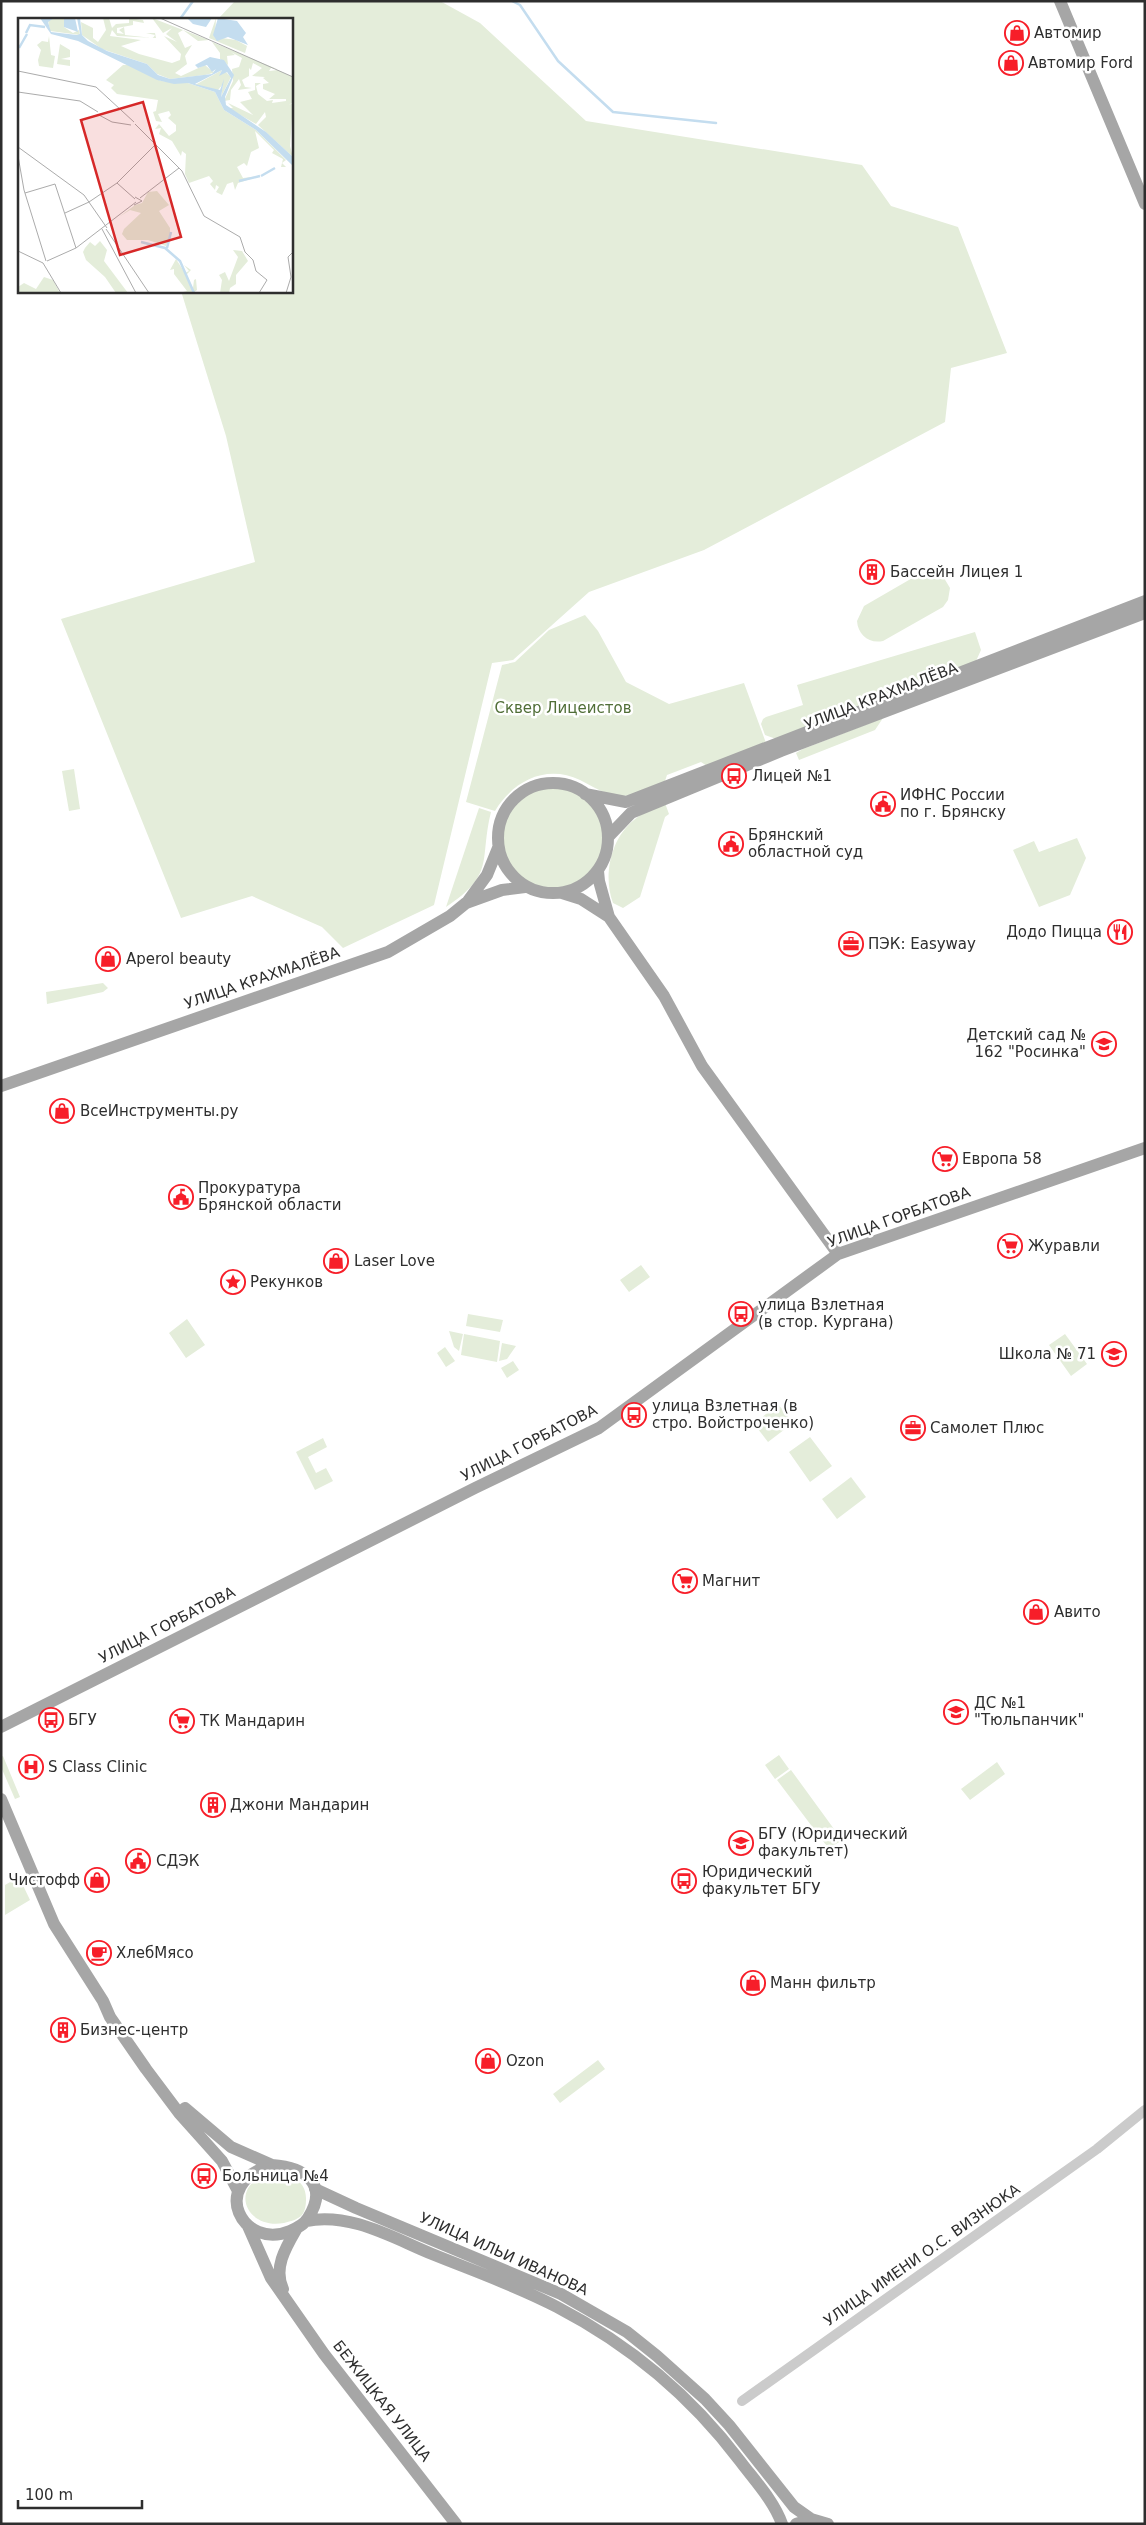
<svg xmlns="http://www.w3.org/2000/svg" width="1146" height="2525" viewBox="0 0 1146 2525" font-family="'DejaVu Sans',sans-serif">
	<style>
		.green { fill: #e4edda }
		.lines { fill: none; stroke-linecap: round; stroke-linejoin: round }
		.stream { stroke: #c4ddef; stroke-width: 2.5 }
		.minor { stroke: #cbcbcb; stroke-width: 10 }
		.major { stroke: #a6a6a6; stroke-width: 12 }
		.labels { text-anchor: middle; stroke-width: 5; stroke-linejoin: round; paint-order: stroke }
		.poi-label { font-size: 15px; fill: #2e2e2e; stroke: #fff; text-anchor: start }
		.street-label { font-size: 15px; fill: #2e2e2e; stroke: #fff }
		.park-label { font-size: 15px; fill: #506e37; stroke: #fff }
		.inset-river { fill: none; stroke: #c4ddef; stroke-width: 2.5 }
		.inset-road { fill: none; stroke: #ababab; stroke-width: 1 }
		.view { fill: #d62828; fill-opacity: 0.15; stroke: #d62828; stroke-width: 2.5 }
		.inset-edge { fill: none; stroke: #2e2e2e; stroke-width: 2.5 }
	</style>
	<rect width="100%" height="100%" fill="#fff"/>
	<path class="green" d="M235 1H440L480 23 586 121 862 165 891 206 958 227 1007 353 951 368 945 422 704 550 589 592 513 660 492 663 434 905 343 948 322 927 252 896 181 918 61 619 255 562 226 436 181 291H291V19H218Z
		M933 572 944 578 950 588 948 600 943 607 883 641C869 644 858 635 857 621L864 606 921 573Z
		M585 615 598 631 626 682 669 704 744 683 766 743 707 766 701 762 667 775 664 784C651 788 637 796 623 796 607 796 594 787 580 780 546 764 513 781 495 811L466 802 502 665 515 662 549 630Z
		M975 632 981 650 976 661 776 739 765 735 761 724 763 719 766 717 803 705 797 685Z
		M883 718 875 730 799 760 796 753 803 749Z
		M74 769 80 809 69 811 62 771Z
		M503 838a50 50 0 1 1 100 0a50 50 0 1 1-100 0Z
		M665 803 669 814 665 817 640 897 623 908 613 903C603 877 610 839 634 820 643 812 654 808 665 803Z
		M479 808 491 812C479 860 496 874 446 907Z
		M1077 838 1086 858 1070 895 1039 907 1013 850 1034 841 1039 852Z
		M103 983 108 988 103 992 47 1004 46 992Z
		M641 1265 650 1277 629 1292 620 1280Z
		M468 1314 503 1320 500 1332 466 1326Z
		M187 1319 205 1345 186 1358 169 1333Z
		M449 1331 463 1334 459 1351 454 1347Z
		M464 1334 500 1341 497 1362 461 1355Z
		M1065 1334 1087 1364 1071 1376 1049 1345Z
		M502 1343 516 1346 507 1359 499 1361Z
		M445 1347 455 1361 446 1367 437 1353Z
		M513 1361 519 1370 507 1378 501 1368Z
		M778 1404 793 1423 768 1442 754 1424Z
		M810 1437 832 1466 810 1482 789 1452Z
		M323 1438 327 1447 308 1457 316 1473 326 1468 333 1481 315 1490 296 1452Z
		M851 1477 866 1497 837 1519 822 1499Z
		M779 1755 789 1769 775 1779 765 1765Z
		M3 1756 20 1797 15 1799 1 1767V1757Z
		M997 1762 1005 1774 970 1800 961 1789Z
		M791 1770 842 1840 829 1849 777 1780Z
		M19 1877 30 1900 5 1915V1885Z
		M598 2060 605 2069 560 2103 553 2094Z
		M268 2174C285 2174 307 2177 306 2200 306 2205 305 2211 302 2215 297 2220 291 2221 284 2223 246 2230 228 2187 268 2174Z"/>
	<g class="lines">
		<path class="stream" d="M512 1 520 5 558 61 613 112 716 123
			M180 19 193 1"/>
		<path class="minor" d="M742 2401 1097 2149 1145 2110"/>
		<path class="major" d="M1060 1 1145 204
			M498 838a55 55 0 1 1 110 0a55 55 0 1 1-110 0Z
			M585 794 626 802 1145 601
			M608 837 631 813 781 751 1145 613
			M598 871 599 881 609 917 664 996 702 1066 838 1254
			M562 893 581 899 609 917
			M468 901 487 875 498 848
			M1 1086 388 952 450 916 466 903 502 890 525 887
			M1 1727 475 1488 599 1428 838 1254 1145 1148
			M1 1799 54 1924 103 2001 110 2017 146 2069 179 2113 222 2161 238 2191
			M185 2108 231 2147 272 2165
			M272 2165C304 2167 330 2184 308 2218 304 2225 297 2228 290 2231 243 2251 207 2184 272 2165Z
			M315 2189 356 2208 561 2294 627 2332 657 2356 705 2399 729 2425 794 2507 811 2519
			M306 2221C350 2212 393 2238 432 2254 474 2271 517 2286 557 2307 630 2345 691 2396 740 2461 755 2481 774 2501 782 2524
			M248 2226 271 2278 324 2354 456 2524
			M283 2289C273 2268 286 2247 297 2228
			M796 2524 811 2519 828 2524"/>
	</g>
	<defs>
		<symbol id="shop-ring" viewBox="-11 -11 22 22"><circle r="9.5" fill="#fff" stroke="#f71e29" stroke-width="1.5"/><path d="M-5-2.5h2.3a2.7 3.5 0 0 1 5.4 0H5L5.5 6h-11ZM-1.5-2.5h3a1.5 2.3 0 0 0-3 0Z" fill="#f71e29"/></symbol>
		<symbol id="building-ring" viewBox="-11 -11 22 22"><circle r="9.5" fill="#fff" stroke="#f71e29" stroke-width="1.5"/><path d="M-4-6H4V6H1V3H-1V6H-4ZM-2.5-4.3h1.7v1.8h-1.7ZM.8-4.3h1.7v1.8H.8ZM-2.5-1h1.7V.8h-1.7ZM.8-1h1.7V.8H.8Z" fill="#f71e29"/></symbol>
		<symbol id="bus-ring" viewBox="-11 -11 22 22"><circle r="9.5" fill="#fff" stroke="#f71e29" stroke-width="1.5"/><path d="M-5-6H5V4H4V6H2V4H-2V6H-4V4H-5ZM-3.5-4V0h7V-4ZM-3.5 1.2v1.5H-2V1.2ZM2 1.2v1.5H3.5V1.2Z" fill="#f71e29"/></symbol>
		<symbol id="civic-ring" viewBox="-11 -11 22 22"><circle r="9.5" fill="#fff" stroke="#f71e29" stroke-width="1.5"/><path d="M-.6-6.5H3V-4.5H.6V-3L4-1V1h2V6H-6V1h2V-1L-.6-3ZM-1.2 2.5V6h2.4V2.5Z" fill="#f71e29"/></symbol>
		<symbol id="restaurant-ring" viewBox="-11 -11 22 22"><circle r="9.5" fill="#fff" stroke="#f71e29" stroke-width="1.5"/><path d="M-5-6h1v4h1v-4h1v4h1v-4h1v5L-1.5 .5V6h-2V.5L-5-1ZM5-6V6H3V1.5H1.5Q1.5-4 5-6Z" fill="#f71e29"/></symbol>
		<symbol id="office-ring" viewBox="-11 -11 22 22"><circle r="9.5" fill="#fff" stroke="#f71e29" stroke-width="1.5"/><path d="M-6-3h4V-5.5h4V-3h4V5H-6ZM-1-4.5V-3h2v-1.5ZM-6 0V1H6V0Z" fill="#f71e29"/></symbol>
		<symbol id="school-ring" viewBox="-11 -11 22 22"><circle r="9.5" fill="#fff" stroke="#f71e29" stroke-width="1.5"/><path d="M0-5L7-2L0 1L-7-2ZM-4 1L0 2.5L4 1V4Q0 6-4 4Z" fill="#f71e29"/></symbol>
		<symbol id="supermarket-ring" viewBox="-11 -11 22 22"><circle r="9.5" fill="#fff" stroke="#f71e29" stroke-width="1.5"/><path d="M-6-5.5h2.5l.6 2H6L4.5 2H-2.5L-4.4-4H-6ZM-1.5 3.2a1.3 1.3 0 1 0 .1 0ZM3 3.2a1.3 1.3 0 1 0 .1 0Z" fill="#f71e29"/></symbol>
		<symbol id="sight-ring" viewBox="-11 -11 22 22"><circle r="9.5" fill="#fff" stroke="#f71e29" stroke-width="1.5"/><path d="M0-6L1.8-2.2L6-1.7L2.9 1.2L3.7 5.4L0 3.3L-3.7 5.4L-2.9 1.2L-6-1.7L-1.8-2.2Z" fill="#f71e29"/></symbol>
		<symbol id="hospital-ring" viewBox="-11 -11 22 22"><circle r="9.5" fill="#fff" stroke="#f71e29" stroke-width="1.5"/><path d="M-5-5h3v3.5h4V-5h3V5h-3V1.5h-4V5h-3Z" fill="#f71e29"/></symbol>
		<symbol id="university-ring" viewBox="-11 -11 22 22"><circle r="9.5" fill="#fff" stroke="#f71e29" stroke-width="1.5"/><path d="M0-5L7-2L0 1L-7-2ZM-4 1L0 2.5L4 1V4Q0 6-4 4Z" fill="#f71e29"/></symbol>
		<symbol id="cafe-ring" viewBox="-11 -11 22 22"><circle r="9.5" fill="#fff" stroke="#f71e29" stroke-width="1.5"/><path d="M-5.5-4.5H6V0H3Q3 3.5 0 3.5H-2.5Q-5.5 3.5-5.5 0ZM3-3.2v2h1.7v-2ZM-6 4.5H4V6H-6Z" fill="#f71e29"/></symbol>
	</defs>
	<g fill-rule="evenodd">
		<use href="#shop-ring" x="1003" y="19" width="28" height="28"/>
		<use href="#shop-ring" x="997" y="49" width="28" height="28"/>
		<use href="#building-ring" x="858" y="558" width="28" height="28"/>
		<use href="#bus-ring" x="720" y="762" width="28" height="28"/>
		<use href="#civic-ring" x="869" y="790" width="28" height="28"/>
		<use href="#civic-ring" x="717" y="830" width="28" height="28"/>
		<use href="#restaurant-ring" x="1106" y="918" width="28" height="28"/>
		<use href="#office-ring" x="837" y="930" width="28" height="28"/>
		<use href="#shop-ring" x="94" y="945" width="28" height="28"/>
		<use href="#school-ring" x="1090" y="1030" width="28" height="28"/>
		<use href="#shop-ring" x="48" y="1097" width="28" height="28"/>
		<use href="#supermarket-ring" x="931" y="1145" width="28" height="28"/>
		<use href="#civic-ring" x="167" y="1183" width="28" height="28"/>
		<use href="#supermarket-ring" x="996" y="1232" width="28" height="28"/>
		<use href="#shop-ring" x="322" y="1247" width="28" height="28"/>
		<use href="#sight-ring" x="219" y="1268" width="28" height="28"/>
		<use href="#bus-ring" x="727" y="1300" width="28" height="28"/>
		<use href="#school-ring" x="1100" y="1340" width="28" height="28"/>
		<use href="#bus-ring" x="620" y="1401" width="28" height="28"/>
		<use href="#office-ring" x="899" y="1414" width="28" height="28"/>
		<use href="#supermarket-ring" x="671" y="1567" width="28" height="28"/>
		<use href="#shop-ring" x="1022" y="1598" width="28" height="28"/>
		<use href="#school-ring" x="942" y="1698" width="28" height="28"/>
		<use href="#bus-ring" x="37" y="1706" width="28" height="28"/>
		<use href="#supermarket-ring" x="168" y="1707" width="28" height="28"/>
		<use href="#hospital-ring" x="17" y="1753" width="28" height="28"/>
		<use href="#building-ring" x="199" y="1791" width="28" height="28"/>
		<use href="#university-ring" x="727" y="1829" width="28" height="28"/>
		<use href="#civic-ring" x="124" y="1847" width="28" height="28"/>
		<use href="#shop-ring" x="83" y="1866" width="28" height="28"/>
		<use href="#bus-ring" x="670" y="1867" width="28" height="28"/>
		<use href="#cafe-ring" x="85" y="1939" width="28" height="28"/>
		<use href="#shop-ring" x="739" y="1969" width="28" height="28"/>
		<use href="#building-ring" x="49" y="2016" width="28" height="28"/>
		<use href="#shop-ring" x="474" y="2047" width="28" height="28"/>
		<use href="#bus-ring" x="190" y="2162" width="28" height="28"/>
	</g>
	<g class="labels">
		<g class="poi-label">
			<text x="1034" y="38">Автомир</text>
			<text x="1028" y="68">Автомир Ford</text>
			<text x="890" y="577">Бассейн Лицея 1</text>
			<text x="752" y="781">Лицей №1</text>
			<text x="900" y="800">ИФНС России<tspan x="900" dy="17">по г. Брянску</tspan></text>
			<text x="748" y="840">Брянский<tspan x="748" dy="17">областной суд</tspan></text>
			<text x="1102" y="937" text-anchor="end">Додо Пицца</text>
			<text x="868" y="949">ПЭК: Easyway</text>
			<text x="126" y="964">Aperol beauty</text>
			<text x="1086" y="1040" text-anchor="end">Детский сад №<tspan x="1086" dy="17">162 "Росинка"</tspan></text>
			<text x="80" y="1116">ВсеИнструменты.ру</text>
			<text x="962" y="1164">Европа 58</text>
			<text x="198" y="1193">Прокуратура<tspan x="198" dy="17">Брянской области</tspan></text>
			<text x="1028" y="1251">Журавли</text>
			<text x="354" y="1266">Laser Love</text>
			<text x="250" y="1287">Рекунков</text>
			<text x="758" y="1310">улица Взлетная<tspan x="758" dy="17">(в стор. Кургана)</tspan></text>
			<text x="1096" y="1359" text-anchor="end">Школа № 71</text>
			<text x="652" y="1411">улица Взлетная (в<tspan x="652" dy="17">стро. Войстроченко)</tspan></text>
			<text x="930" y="1433">Самолет Плюс</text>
			<text x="702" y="1586">Магнит</text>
			<text x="1054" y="1617">Авито</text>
			<text x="974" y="1708">ДС №1<tspan x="974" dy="17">"Тюльпанчик"</tspan></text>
			<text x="68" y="1725">БГУ</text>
			<text x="200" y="1726">ТК Мандарин</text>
			<text x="48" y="1772">S Class Clinic</text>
			<text x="230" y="1810">Джони Мандарин</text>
			<text x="758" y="1839">БГУ (Юридический<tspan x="758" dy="17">факультет)</tspan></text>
			<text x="156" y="1866">СДЭК</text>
			<text x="702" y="1877">Юридический<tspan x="702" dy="17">факультет БГУ</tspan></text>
			<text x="80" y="1885" text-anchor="end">Чистофф</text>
			<text x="116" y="1958">ХлебМясо</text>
			<text x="770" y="1988">Манн фильтр</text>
			<text x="80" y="2035">Бизнес-центр</text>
			<text x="506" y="2066">Ozon</text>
			<text x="222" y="2181">Больница №4</text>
		</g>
		<g class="street-label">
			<text transform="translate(881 696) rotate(-21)" y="5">УЛИЦА КРАХМАЛЁВА</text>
			<text transform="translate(262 978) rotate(-19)" y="5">УЛИЦА КРАХМАЛЁВА</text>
			<text transform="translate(899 1217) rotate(-20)" y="5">УЛИЦА ГОРБАТОВА</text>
			<text transform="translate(529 1443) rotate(-27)" y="5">УЛИЦА ГОРБАТОВА</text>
			<text transform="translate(167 1625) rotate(-27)" y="5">УЛИЦА ГОРБАТОВА</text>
			<text transform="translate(504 2254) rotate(24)" y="5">УЛИЦА ИЛЬИ ИВАНОВА</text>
			<text transform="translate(922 2255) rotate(-35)" y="5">УЛИЦА ИМЕНИ О.С. ВИЗНЮКА</text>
			<text transform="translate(382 2401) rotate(52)" y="5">БЕЖИЦКАЯ УЛИЦА</text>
		</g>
		<g class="park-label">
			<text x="563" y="713">Сквер Лицеистов</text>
		</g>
	</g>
	<g transform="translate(18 18)">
		<rect width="275" height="275" fill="#fff"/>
		<path d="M36 0H46V9L55 15 61 12 62 17 32 13 30 2ZM85 0H103H91L94 10 98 6 111 5V0L125 2 126 5 115 3V7L99 10V15L106 16 101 12 106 9 107 17 135 20 137 17 128 15H137L138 20 99 18 94 12 92 18 123 22 103 28 121 36 154 45 162 42 163 36 146 18 159 24 148 16 154 10 145 15 134 0 191 22 180 23 165 12 160 15 167 30 174 27 167 38 169 46 157 55 163 58 187 47 195 54 198 52 195 55 187 57 152 61 139 56 129 46 84 31 64 17 63 4 75 10V20L80 24 88 12ZM198 0 197 19 218 22 229 28 227 35 191 20ZM31 18 33 37 37 38 35 50 21 48 20 42 23 32 19 27 24 23 30 24ZM194 24 259 51 253 50 251 53 260 52 275 59V84L271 87 275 85 272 128 275 139 240 107 248 99 247 94 238 106 210 90H215L210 85 235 97 222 84 234 81 230 74 237 72V65H243L238 68 240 76 249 83 255 82 254 85 268 83V81H251L257 76 245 71V66L251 65 245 60 247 59 234 58 244 50 235 45 233 52 231 50V58L224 62 227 69 234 70 220 72 223 67 221 61 213 72 212 82 206 83 215 63 214 51 221 49 224 40 213 34 217 37 209 38 210 47 202 41V35ZM42 26 52 32V39L43 41 52 42V48L39 46ZM105 47H111L143 63 170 65 197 74 206 92 238 112 268 142 264 145 268 149H263L265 141 254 135 256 132 237 113 241 130 233 134 229 148 226 145 219 149 225 160 242 158 220 165 217 172 215 164 209 166 204 177 198 174 201 169 198 167 197 172 192 166 195 163 191 158 171 165 167 156 168 136 164 133 163 138 154 123 141 116 143 110 137 111 141 106 151 118 158 113V107L150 100 153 97 151 93 140 96 144 104 138 103 135 94 138 93 140 82 99 76 93 70 96 67 88 62ZM204 52 202 56 208 54 213 59 203 79 205 66 200 72 177 67ZM139 173 151 187 141 193 152 210V219L148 228 130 222H109L104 216 106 211 123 195 112 192 101 199 117 187 124 185 130 174ZM82 223 89 232 86 243 110 275H98L87 259 68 242 65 234 67 230 72 224 77 228ZM215 232 224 233 230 243 218 257V266L212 270 211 275H202L204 262 201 257 207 254 211 263 220 239ZM158 241 167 255 171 253 166 247 173 252 168 257 175 270 176 262 178 261 179 272 175 275H161L169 273 156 256V251L152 252ZM26 259 35 262 42 275H0V269L6 265 18 271Z" fill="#e4edda"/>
		<path d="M22 0H36L30 4 33 14 59 17 62 16 59 0H62L64 17 70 23 89 33 129 46 140 57 152 61 194 56 198 51 194 54 189 47 180 50 177 47 192 39 206 42 216 57 207 79 208 87 248 114 275 139V148L238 112 206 92 197 74 170 65 156 66 139 62 60 23 33 16ZM204 52 201 58 209 54 213 60 203 79 206 61 202 72 177 66ZM46 0H57L60 14 46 9ZM169 0H194L188 9 175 6ZM200 0 219 3 228 15 225 19 230 27 210 19 199 23 195 17Z" fill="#c4ddef" fill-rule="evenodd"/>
		<path class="inset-river" d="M8 15 12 7 27 9M1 30 9 16M243 158 257 150M221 163 242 158M123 224 147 230 162 243 176 275M149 230 153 214"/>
		<path class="inset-road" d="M142 0 275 59M0 53 78 69 116 104M0 74 62 83 80 94M81 97 94 104 113 107M117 106 164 153 186 198 222 219 227 234 235 242 238 253 249 262 241 275M0 129 66 177 89 210M0 138 6 172 28 243M99 165 117 181M7 175 37 166 58 230M122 180 161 150M116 187 124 183 117 179M47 195 71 184 99 165 138 126M84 211 118 275M88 211 131 275M0 233 25 245 43 275M29 243 58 230 118 184M268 275 273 259 270 239 275 234"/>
		<path class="view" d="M125 84 163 219 102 237 63 102Z"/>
		<rect width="275" height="275" class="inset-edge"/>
	</g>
	<rect width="1146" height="2525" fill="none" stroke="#2e2e2e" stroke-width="5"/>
	<path d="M18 2500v8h124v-8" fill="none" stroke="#2e2e2e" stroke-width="2.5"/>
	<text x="25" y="2500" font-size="15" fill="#2e2e2e" stroke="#ffffff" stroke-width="4" paint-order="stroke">100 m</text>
</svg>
